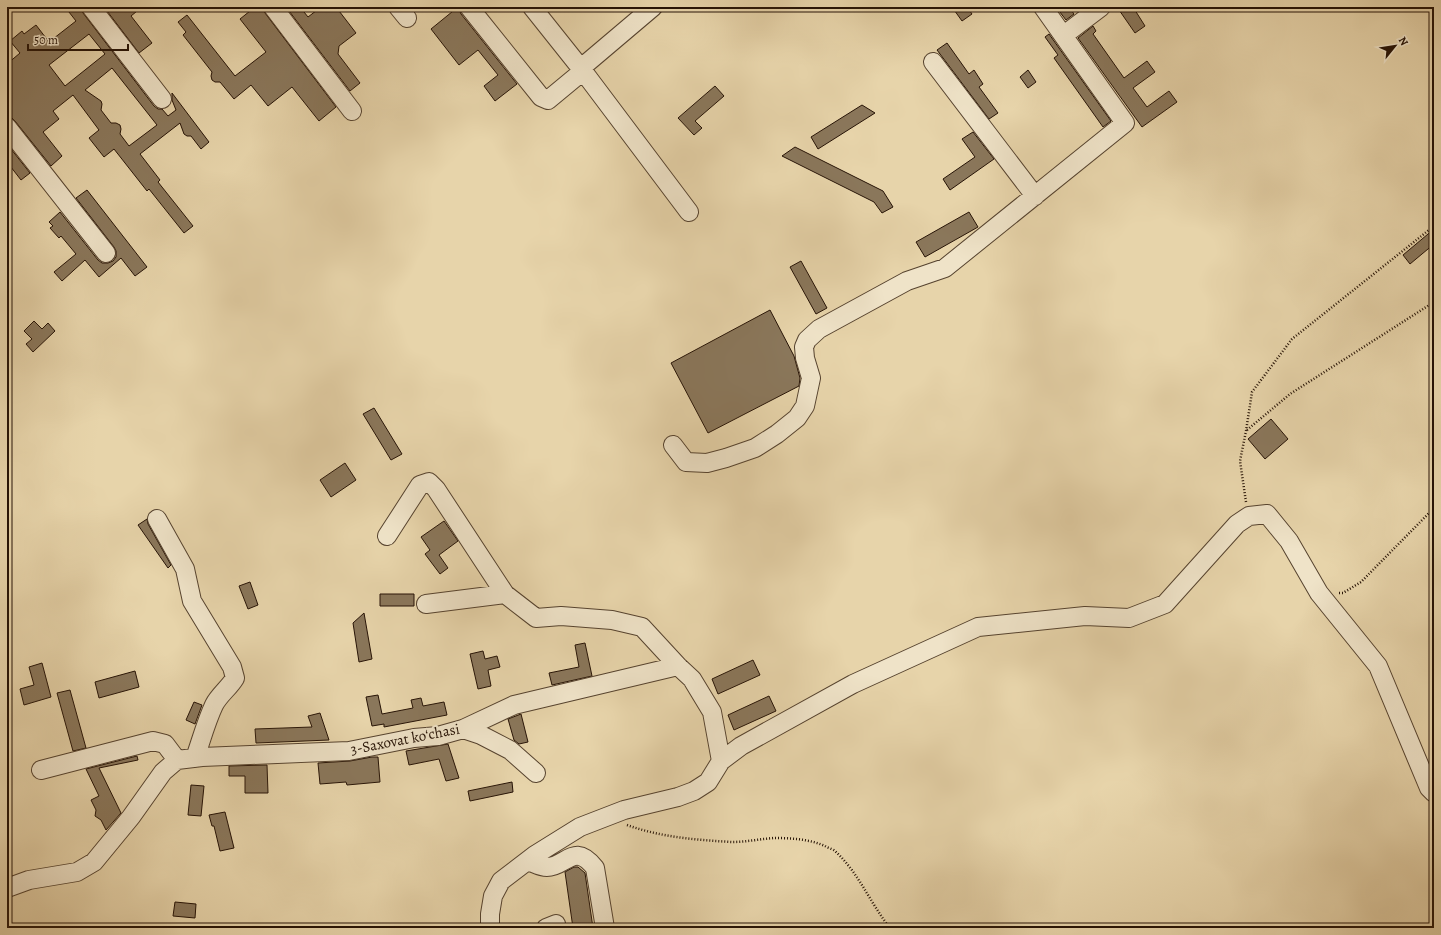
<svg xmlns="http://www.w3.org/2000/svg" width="1441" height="935" viewBox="0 0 1441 935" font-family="Alegreya,serif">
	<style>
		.building { fill: #8a775b; stroke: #261306; fill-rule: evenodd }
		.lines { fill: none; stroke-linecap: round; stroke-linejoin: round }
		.minor-casing { stroke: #56432f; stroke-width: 20 }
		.path { stroke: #261306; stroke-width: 2.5; stroke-dasharray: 1 2; stroke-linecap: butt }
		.minor { stroke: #efe3c8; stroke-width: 18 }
		.labels { text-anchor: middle; stroke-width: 4; stroke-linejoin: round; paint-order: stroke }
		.street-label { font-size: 15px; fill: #261306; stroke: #efe3c8 }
	</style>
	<rect width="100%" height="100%" fill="#e7d4aa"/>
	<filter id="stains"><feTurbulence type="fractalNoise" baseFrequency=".005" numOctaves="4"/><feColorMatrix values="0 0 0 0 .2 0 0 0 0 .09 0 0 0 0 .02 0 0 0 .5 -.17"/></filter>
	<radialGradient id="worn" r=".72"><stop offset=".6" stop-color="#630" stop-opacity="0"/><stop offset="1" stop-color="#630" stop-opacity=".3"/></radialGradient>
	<path class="building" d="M65 7H81L83 13 154 106 158 109H162L168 116 176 110 172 100V93L209 142 201 149 191 136H187L184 134 180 123 140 154 160 180 158 182 193 226 184 233 149 189 147 191 114 149 104 157 89 138 99 130 73 95 53 111 59 119 43 132 62 156 51 166 15 121 11 117H7V64L20 53 10 41 22 31 24 34 36 25 49 42 76 21ZM89 34 105 54 65 86 49 65ZM112 68 157 125 129 146 120 134 121 129 120 125 116 123H111L101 110 102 104 101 101 85 90Z
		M104 7H142L131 16 152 43 139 53Z
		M255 7H263L265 13 336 107 319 121 292 87 268 106 251 85 234 99 220 82H215L212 80 211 76 212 72 183 35 186 32 178 22 187 15 235 76 266 52 240 19Z
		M286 7H300L308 17 321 7H336L356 33 339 46 338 54 360 83 350 91Z
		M458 7 461 14 517 84 495 101 484 86 498 75 478 50 459 65 431 29Z
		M952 7H967L972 14 962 21Z
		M1056 7H1069L1074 14 1066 20Z
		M1117 7H1133L1145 26 1135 33Z
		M1093 26 1096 31 1093 34 1124 78 1147 61 1155 72 1133 88 1147 107 1169 91 1177 102 1142 127 1078 38Z
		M1049 34 1111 121 1103 127 1054 58 1058 55 1045 37Z
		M947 43 969 74 974 70 983 84 979 87 998 113 989 119 937 50Z
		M1028 70 1036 82 1028 88 1020 77Z
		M715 86 724 96 695 121 702 128 694 135 678 118Z
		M862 105 875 113 818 149 811 137Z
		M973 132 994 159 950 190 943 179 975 157 962 139Z
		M7 144 30 173 21 180 7 162Z
		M795 147 883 191 893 207 882 213 874 202 782 156Z
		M87 190 147 267 135 276 121 258 99 277 85 260 62 281 54 272 76 254 61 236 59 238 50 228 53 226 49 222 60 212 98 260 102 263H108L113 261 116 257V251L114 247 76 198Z
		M969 212 978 227 925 257 916 242Z
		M1434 229V244L1410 264 1403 255Z
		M801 261 827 308 816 314 790 267Z
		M770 310 794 356 800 378 799 386 708 433 671 363Z
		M34 321 42 329 48 323 55 331 33 352 26 344 32 339 24 331Z
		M374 408 402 454 391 460 363 414Z
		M1271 419 1288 439 1265 459 1248 439Z
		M345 463 356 480 331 497 320 480Z
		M147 519 148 524 171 565 168 568 138 525Z
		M444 521 458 541 439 555 448 568 440 574 425 554 430 550 421 537Z
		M250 582 258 605 248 609 239 586Z
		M380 594H414V606H380Z
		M364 613 372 659 359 662 353 623Z
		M585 643 592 676 552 685 549 673 579 667 575 645Z
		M483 651 485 659 497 656 500 667 488 670 491 686 478 689 470 654Z
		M753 660 760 675 718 694 712 679Z
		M42 663 51 697 24 705 20 689 34 685 29 667Z
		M135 671 139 687 99 698 95 682Z
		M70 690 86 748 73 751 57 693Z
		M378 695 382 714 413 708 411 700 421 698 423 706 444 702 447 715 384 727V724L372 726 366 697Z
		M769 696 776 711 734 730 728 715Z
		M194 702 202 705 195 724 186 720Z
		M320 713 329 740 256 743 255 729 312 727 308 716Z
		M521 714 528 742 519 744 514 740 508 719Z
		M448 744 459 778 446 781 439 759 409 765 406 751Z
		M137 756 138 760 99 768 121 813 106 830 101 820 95 816 96 810 91 800 99 796 86 769Z
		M372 757H378L380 782 347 785 346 782 320 784 318 763 350 761Z
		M267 765 268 793H245V776H229V766Z
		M512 782 513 792 470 801 468 791Z
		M191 785 204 786 201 816 188 815Z
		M225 812 234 848 220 851 214 826H212L209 815Z
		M574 867H578L585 873 593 928H573L565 872Z
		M175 902 196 904 195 918 173 916Z"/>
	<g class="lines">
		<defs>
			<path id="minor" d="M91 7 162 99
				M273 7 352 111
				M398 7 407 18
				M469 7 541 97 548 100 583 71
				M532 7 583 71 689 212
				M1064 35 1101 7
				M933 62 1035 196
				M581 68 653 7
				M7 127 106 253
				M673 445 686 462 707 463 726 458 755 448 777 434 797 418 805 406 811 378 805 358 804 347 807 340 819 329 907 281 945 268 1125 123 1043 7
				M157 519 185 569 192 601 232 667 235 678C229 688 219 695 214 705 206 722 201 741 195 758
				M387 536 420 485 429 482 436 489 505 594 536 618 561 616 612 620 642 627 678 666 692 679 712 712 721 761
				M426 604 505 594
				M463 729 481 735 510 750 536 773
				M41 770 153 741 165 744 177 760
				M528 861C534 863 540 867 547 867 566 867 574 841 595 868L605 928
				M7 888 29 880 77 872 94 862 131 817 163 772 177 760 202 757 349 751 414 738 438 736 463 729 514 705 678 666
				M490 928V914L493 896 501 881 535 855 580 827 624 810 678 797 694 791 708 782 721 761 741 746 853 684 978 627 1085 616 1129 618 1165 604 1237 524 1249 516 1267 514 1289 541 1319 593 1378 666 1429 788 1434 793
				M546 928 556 924"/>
		</defs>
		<use href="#minor" class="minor-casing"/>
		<path class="path" d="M1247 430 1290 394 1434 302
			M1246 502 1240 461 1246 431 1252 392 1292 339 1434 226
			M1339 593H1343L1361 582 1434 508
			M627 825C660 837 696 840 732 842 746 842 760 839 774 838 791 838 809 839 825 846 828 848 833 849 835 851 859 873 870 903 890 928"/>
		<use href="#minor" class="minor"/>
	</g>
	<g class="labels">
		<g class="street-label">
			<text transform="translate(405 739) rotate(-11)" y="5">3-Saxovat koʻchasi</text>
		</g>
	</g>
	<rect width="1441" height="935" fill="none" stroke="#e7d4aa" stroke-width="24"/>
	<rect x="8" y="8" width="1425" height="919" fill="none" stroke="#261306" stroke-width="2"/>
	<rect x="12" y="12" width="1417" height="911" fill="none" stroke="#261306"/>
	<g transform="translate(1395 46) rotate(60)" stroke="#efe3c8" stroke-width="3" paint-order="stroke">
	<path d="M0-3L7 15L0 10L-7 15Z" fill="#261306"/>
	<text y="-6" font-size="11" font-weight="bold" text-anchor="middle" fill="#261306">N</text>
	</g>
	<path d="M28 44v6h100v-6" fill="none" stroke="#261306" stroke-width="2"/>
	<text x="34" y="44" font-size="12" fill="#261306" stroke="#efe3c8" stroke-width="3" paint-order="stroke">50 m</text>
	<rect width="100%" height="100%" filter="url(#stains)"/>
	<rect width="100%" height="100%" fill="url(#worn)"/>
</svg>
